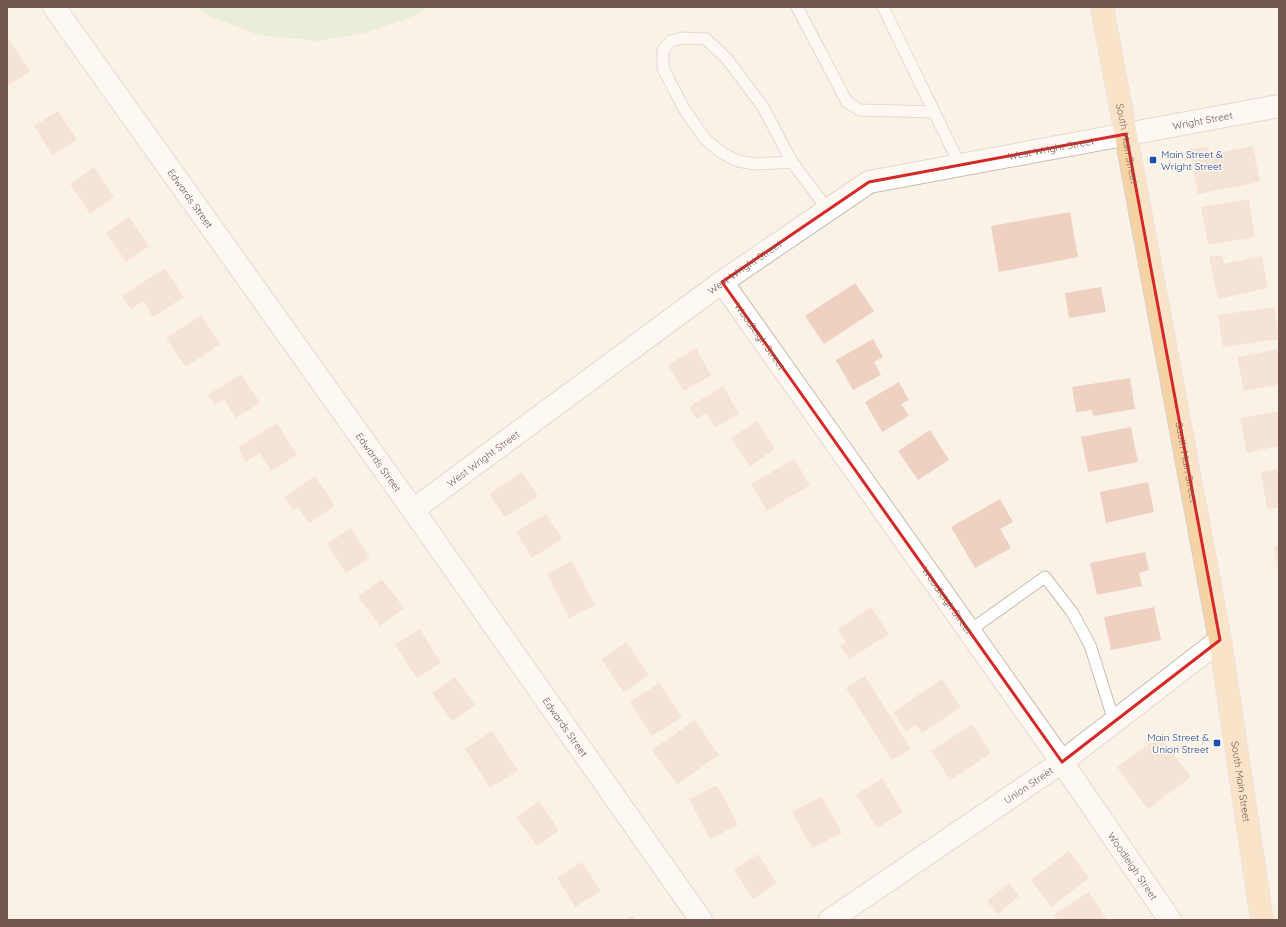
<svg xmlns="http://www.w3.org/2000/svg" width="1286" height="927" viewBox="0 0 1286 927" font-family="Quicksand,sans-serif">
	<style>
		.green { fill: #d6e8c7 }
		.building { fill: #eed1c1 }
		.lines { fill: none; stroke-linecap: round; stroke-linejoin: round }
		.service-casing { stroke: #ccbaae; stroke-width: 13 }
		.minor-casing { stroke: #ccbaae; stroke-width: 24 }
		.primary-casing { stroke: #d8d1cd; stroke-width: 24 }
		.service { stroke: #fff; stroke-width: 11 }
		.minor { stroke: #fff; stroke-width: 22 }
		.primary { stroke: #f5d3a5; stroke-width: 22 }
		.marked { fill: none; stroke: #d62828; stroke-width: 3; stroke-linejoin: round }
		.transit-dot { fill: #1a4fb4; stroke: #fef7ed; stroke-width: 1.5 }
		.labels { text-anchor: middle; stroke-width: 3; stroke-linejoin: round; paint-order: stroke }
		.street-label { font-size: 10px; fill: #73594d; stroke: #fef7ed }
		.transit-label { font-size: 10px; fill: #164399; stroke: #fef7ed; text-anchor: start }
	</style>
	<rect width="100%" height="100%" fill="#fbf2e7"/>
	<path class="green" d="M198 7H427L413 16 369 32 316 41 259 35 211 17Z"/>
	<path class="building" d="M7 37 30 71 7 86Z
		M58 111 77 140 52 155 34 126Z
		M1208 146 1209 155 1253 146 1260 182 1198 194 1189 150Z
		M94 167 114 197 90 214 70 184Z
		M1249 199 1255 237 1208 245 1201 207Z
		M1070 212 1078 257 999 272 991 226Z
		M129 217 149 246 126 262 106 233Z
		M1222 255 1224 264 1262 256 1268 288 1218 299 1209 257Z
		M165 268 184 297 153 317 143 301 131 309 122 296Z
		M855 283 874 311 824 344 805 316Z
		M1101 287 1106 312 1069 318 1065 293Z
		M1274 307 1279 339 1223 347 1218 315Z
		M201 315 220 344 186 367 166 338Z
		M873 339 883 357 874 362 881 375 853 390 836 360Z
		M696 348 711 375 684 391 668 365Z
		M1279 349V384L1244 391 1237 357Z
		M241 374 260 403 236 418 224 399 215 405 208 395Z
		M1130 378 1135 409 1093 416 1092 410 1076 412 1072 387Z
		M899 382 909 400 901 404 909 416 882 432 865 402Z
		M723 386 739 414 715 428 706 413 696 419 689 407Z
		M1279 411V446L1247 453 1240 418Z
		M757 421 775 449 750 466 731 438Z
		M277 423 297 455 271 471 260 453 246 462 238 447Z
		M1131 427 1138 462 1088 472 1081 437Z
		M930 430 949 460 918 480 898 451Z
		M794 459 810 485 767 511 751 484Z
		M1279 469V507L1267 509 1261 472Z
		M522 472 538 496 505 517 489 494Z
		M315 476 335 506 309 523 298 507 293 510 284 497Z
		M1148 482 1154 512 1106 523 1100 492Z
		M1000 499 1013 522 1000 529 1011 548 975 568 951 527Z
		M546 514 562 539 532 558 516 532Z
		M351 528 370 558 346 573 327 544Z
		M1279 545V574H1278L1274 546Z
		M1145 552 1149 570 1139 573 1142 586 1097 595 1090 563Z
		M572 561 595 605 569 618 547 574Z
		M382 579 404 608 380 626 358 597Z
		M871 607 889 634 850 659 840 646 846 642 838 629Z
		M1154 607 1161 640 1111 650 1104 617Z
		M420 629 441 663 417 678 395 645Z
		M626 642 649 675 624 692 601 659Z
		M865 676 911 749 892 760 846 688Z
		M455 677 475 705 452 721 432 693Z
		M942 679 961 707 922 733 916 725 906 731 893 712Z
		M659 683 682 717 652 736 630 702Z
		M695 720 719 755 677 784 652 750Z
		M972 724 991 753 950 780 931 751Z
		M492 731 518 770 490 788 465 749Z
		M1160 736 1191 777 1148 809 1117 767Z
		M882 778 903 812 877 828 856 795Z
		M717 785 738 825 710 839 689 799Z
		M822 796 842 833 812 848 792 812Z
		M539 801 559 830 537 846 516 817Z
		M1069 851 1089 878 1051 907 1031 880Z
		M758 854 777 883 753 899 734 870Z
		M582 862 601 891 575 907 557 878Z
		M1009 883 1019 896 998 914 987 901Z
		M1089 892 1107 920H1057L1053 915Z
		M633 915 636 920H626Z"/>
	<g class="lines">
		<defs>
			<path id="service" d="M797 7 847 102 860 110 934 112
				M883 7 960 165
				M683 38 706 39 727 59 763 107 792 162 755 164 738 161 722 153 705 139 684 109 663 68V50L671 41Z
				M792 162 828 210
				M969 631 1045 577 1072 612 1090 645 1114 721"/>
			<g id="minor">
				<path id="s1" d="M54 7 413 510 701 920"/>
				<path id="s2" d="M722 282 1062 762 1170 920"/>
				<path id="s3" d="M413 510 722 282 869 182 1279 106"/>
				<path id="s4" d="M830 920 1062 762 1220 640"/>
			</g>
			<g id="primary">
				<path id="s5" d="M1102 7 1220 640 1262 920"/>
			</g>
		</defs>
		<use href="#service" class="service-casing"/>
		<use href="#minor" class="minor-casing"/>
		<use href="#primary" class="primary-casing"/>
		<use href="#service" class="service"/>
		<use href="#minor" class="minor"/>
		<use href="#primary" class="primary"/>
	</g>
	<path d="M0 0H1286V927H0ZM1126 134 1220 640 1062 762 722 282 869 182Z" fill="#fbf2e7" fill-opacity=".55" fill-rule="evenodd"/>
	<path class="marked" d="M1126 134 1220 640 1062 762 722 282 869 182Z"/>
	<g class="transit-dot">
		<rect x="1149" y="156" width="8" height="8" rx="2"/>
		<rect x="1213" y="739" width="8" height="8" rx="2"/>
	</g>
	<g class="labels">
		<g class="street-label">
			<text dy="4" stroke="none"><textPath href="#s3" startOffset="901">Wright Street</textPath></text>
			<text dy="4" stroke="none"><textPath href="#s5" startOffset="139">South Main Street</textPath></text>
			<text dy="4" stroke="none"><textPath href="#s3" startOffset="747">West Wright Street</textPath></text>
			<text dy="4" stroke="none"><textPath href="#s1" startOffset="235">Edwards Street</textPath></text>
			<text dy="4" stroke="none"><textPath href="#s3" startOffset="411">West Wright Street</textPath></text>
			<text dy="4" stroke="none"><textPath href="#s2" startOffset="66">Woodleigh Street</textPath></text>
			<text dy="4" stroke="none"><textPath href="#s3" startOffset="87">West Wright Street</textPath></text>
			<text dy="4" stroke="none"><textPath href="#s1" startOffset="559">Edwards Street</textPath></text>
			<text dy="4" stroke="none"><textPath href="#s5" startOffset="463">South Main Street</textPath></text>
			<text dy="4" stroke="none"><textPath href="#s2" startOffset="390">Woodleigh Street</textPath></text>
			<text dy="4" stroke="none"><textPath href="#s1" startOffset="883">Edwards Street</textPath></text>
			<text dy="4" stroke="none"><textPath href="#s5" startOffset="787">South Main Street</textPath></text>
			<text dy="4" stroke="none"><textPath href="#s4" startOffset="240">Union Street</textPath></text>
			<text dy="4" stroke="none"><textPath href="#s2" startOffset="714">Woodleigh Street</textPath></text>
		</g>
		<g class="transit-label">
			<text x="1161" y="158">Main Street &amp;<tspan x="1161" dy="12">Wright Street</tspan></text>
			<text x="1209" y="741" text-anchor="end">Main Street &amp;<tspan x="1209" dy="12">Union Street</tspan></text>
		</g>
	</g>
	<rect width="1286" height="927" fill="none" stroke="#73594d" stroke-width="16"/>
</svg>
